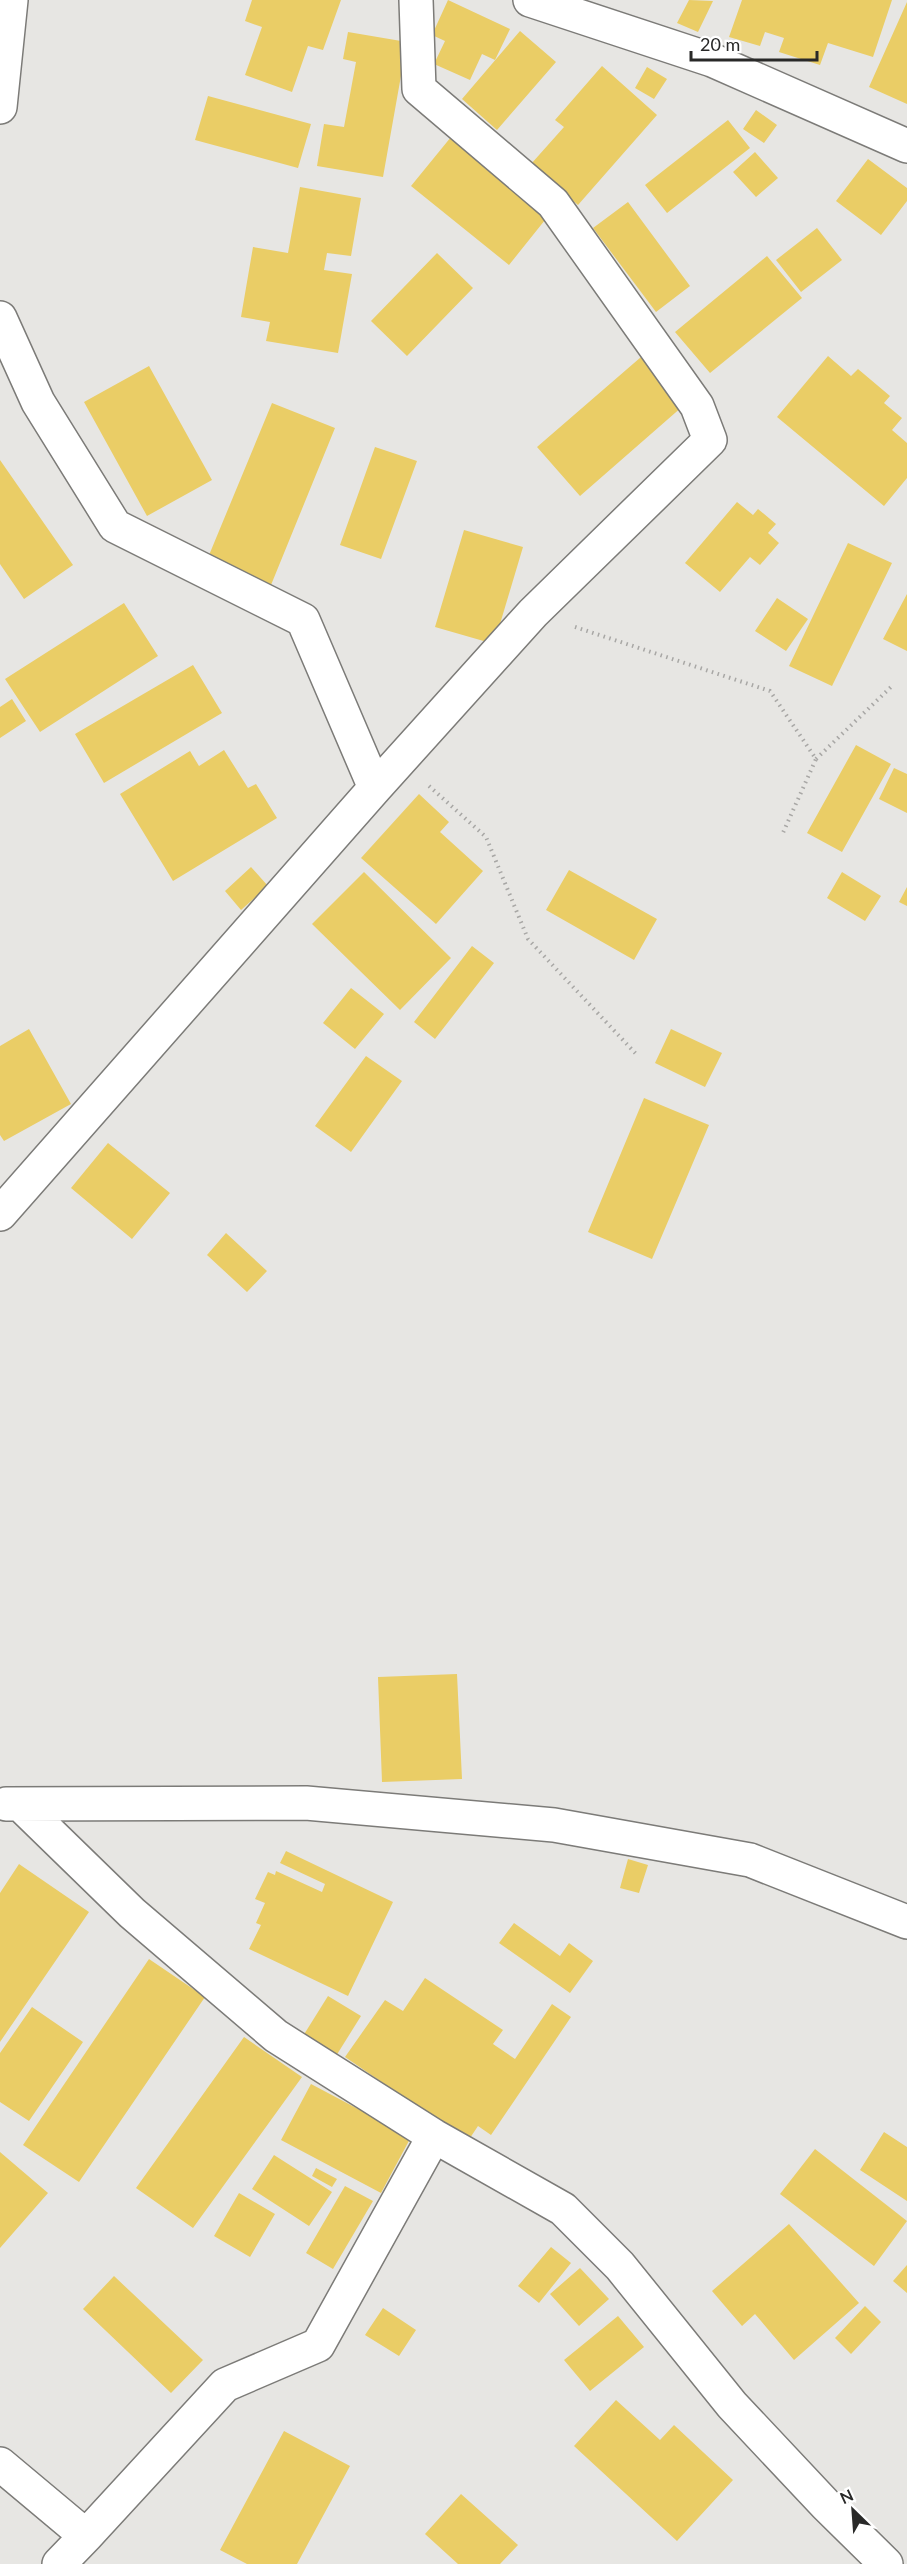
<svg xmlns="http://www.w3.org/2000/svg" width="907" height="2564" viewBox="0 0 907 2564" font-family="Lato,sans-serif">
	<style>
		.building { fill: #eacd66 }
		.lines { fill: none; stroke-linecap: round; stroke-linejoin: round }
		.street-casing { stroke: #7c7b78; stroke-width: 36 }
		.path { stroke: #a8a7a5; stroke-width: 4; stroke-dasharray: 1.5 4.5; stroke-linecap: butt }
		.street { stroke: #fff; stroke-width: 33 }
	</style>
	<rect width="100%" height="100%" fill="#e7e6e3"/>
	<path class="building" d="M252 0H341L323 50 308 46 292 92 245 75 262 27 245 21Z
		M448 0 510 29 495 60 482 54 470 80 434 64 445 41 432 35Z
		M689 0 713 1 698 32 677 23Z
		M742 0H892L873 57 828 43 820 65 779 52 784 38 765 32 760 46 729 37Z
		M907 2V104L869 87Z
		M520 31 556 62 497 130 462 99Z
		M348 32 407 42 383 177 317 166 324 124 344 127 356 62 343 59Z
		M602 66 657 115 578 205 531 164 564 127 555 120Z
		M647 67 667 79 654 99 635 88Z
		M208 96 311 124 298 168 195 140Z
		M756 110 777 125 764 143 743 129Z
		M728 120 750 148 667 213 645 185Z
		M451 137 549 215 509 265 411 186Z
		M755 152 778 178 756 197 733 172Z
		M868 159 907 188V201L881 235 836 201Z
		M300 187 361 198 351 256 327 253 324 270 352 274 338 353 266 341 270 322 241 317 253 247 288 253Z
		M628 202 690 286 656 312 593 228Z
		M817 228 842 260 801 292 776 260Z
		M437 253 473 288 407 356 371 321Z
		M767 256 802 298 710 373 675 332Z
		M828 356 851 376 858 369 890 396 884 403 902 418 892 430 907 443V478L884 506 777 417Z
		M641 357 683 406 580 496 537 447Z
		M149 366 212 480 147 516 84 402Z
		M272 403 335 428 271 585 207 560Z
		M375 447 417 461 381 559 340 545Z
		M0 460 73 565 24 599 0 564Z
		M737 502 753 515 758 509 776 524 768 533 779 543 760 565 750 557 720 592 685 563Z
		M464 530 523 547 494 644 435 627Z
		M848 543 892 563 832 686 789 666Z
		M907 594V651L883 639Z
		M777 598 808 619 786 651 755 631Z
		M124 603 158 656 40 732 5 679Z
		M193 665 222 713 104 783 75 734Z
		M12 699 26 721 0 738V707Z
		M856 745 891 764 842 852 807 833Z
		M224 750 248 788 256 784 277 818 173 881 120 794 190 751 199 766Z
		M894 768 907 774V813L879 799Z
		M419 794 449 822 440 832 483 871 436 924 361 858Z
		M251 867 268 886 241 910 225 891Z
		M569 870 657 919 634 960 546 910Z
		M364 872 451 958 400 1010 312 924Z
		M842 872 881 896 865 921 827 898Z
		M907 887V906L899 902Z
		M472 946 494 963 435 1039 414 1022Z
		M351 988 384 1014 355 1049 323 1023Z
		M29 1029 71 1104 4 1141 0 1135V1046Z
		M671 1029 722 1053 705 1087 655 1063Z
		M366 1056 402 1081 351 1152 315 1126Z
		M644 1098 709 1125 652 1259 588 1232Z
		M108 1143 170 1193 132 1239 71 1188Z
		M226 1233 267 1271 247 1292 207 1255Z
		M457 1674 462 1779 382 1782 378 1677Z
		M286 1851 393 1902 348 1996 249 1949 261 1925 256 1923 265 1903 255 1899 268 1872 275 1875 276 1871 322 1892 325 1884 280 1863Z
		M628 1859 648 1865 639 1893 620 1888Z
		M19 1864 89 1912 0 2042V1893Z
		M514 1923 560 1956 569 1943 593 1961 570 1993 499 1943Z
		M149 1959 205 1997 79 2182 23 2145Z
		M425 1978 503 2030 493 2044 515 2059 552 2004 571 2017 491 2135 478 2126 468 2141 345 2057 385 2000 403 2011Z
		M328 1996 361 2016 336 2056 303 2036Z
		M32 2007 83 2042 29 2121 0 2102V2053Z
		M244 2037 302 2077 193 2228 136 2188Z
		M311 2084 411 2137 381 2193 281 2140Z
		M884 2132 907 2147V2201L860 2170Z
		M815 2149 907 2221 874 2266 780 2194Z
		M0 2152 48 2193 0 2248Z
		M274 2155 332 2192 309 2226 252 2189Z
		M316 2168 337 2179 332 2187 312 2176Z
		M345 2186 373 2201 333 2269 306 2253Z
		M239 2193 275 2214 250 2257 214 2236Z
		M789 2224 859 2303 794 2360 755 2314 742 2326 712 2291Z
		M551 2247 571 2263 539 2303 518 2286Z
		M907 2265V2293L893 2281Z
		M580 2268 609 2299 579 2326 550 2294Z
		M114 2276 203 2360 171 2393 83 2309Z
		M865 2306 881 2322 851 2354 835 2338Z
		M383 2308 416 2330 399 2356 365 2335Z
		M618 2316 644 2347 590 2391 564 2360Z
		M616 2400 660 2440 674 2425 733 2480 677 2541 574 2446Z
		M284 2431 350 2466 297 2564H247L220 2550Z
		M461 2494 518 2545 500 2564H458L425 2534Z"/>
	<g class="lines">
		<defs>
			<path id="street" d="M530 0 712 60 907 146
				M0 107 11 0
				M0 318 38 402 115 526 303 620 375 788
				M0 1214 375 788 533 613 710 440 697 406 553 203 419 89 416 0
				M6 1804 306 1803 554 1825 750 1860 907 1922
				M20 1804 132 1913 276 2036 434 2136 563 2209 620 2266 732 2405 826 2505 886 2564
				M0 2464 86 2536 59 2564
				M86 2536 225 2385 318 2345 434 2136"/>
		</defs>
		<use href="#street" class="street-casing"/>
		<path class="path" d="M575 627 770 691 816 759 782 835
			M816 759 892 686
			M429 786 486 837 528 939 638 1056"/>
		<use href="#street" class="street"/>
	</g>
	<g transform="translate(853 2510) rotate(335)" stroke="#ffffff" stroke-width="4.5" paint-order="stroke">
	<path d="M0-4.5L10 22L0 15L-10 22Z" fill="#292928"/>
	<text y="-9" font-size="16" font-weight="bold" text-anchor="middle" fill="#292928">N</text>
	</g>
	<path d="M691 51v9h126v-9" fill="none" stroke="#292928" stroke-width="3"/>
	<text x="700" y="51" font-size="18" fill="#292928" stroke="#ffffff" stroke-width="4.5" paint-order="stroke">20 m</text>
</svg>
